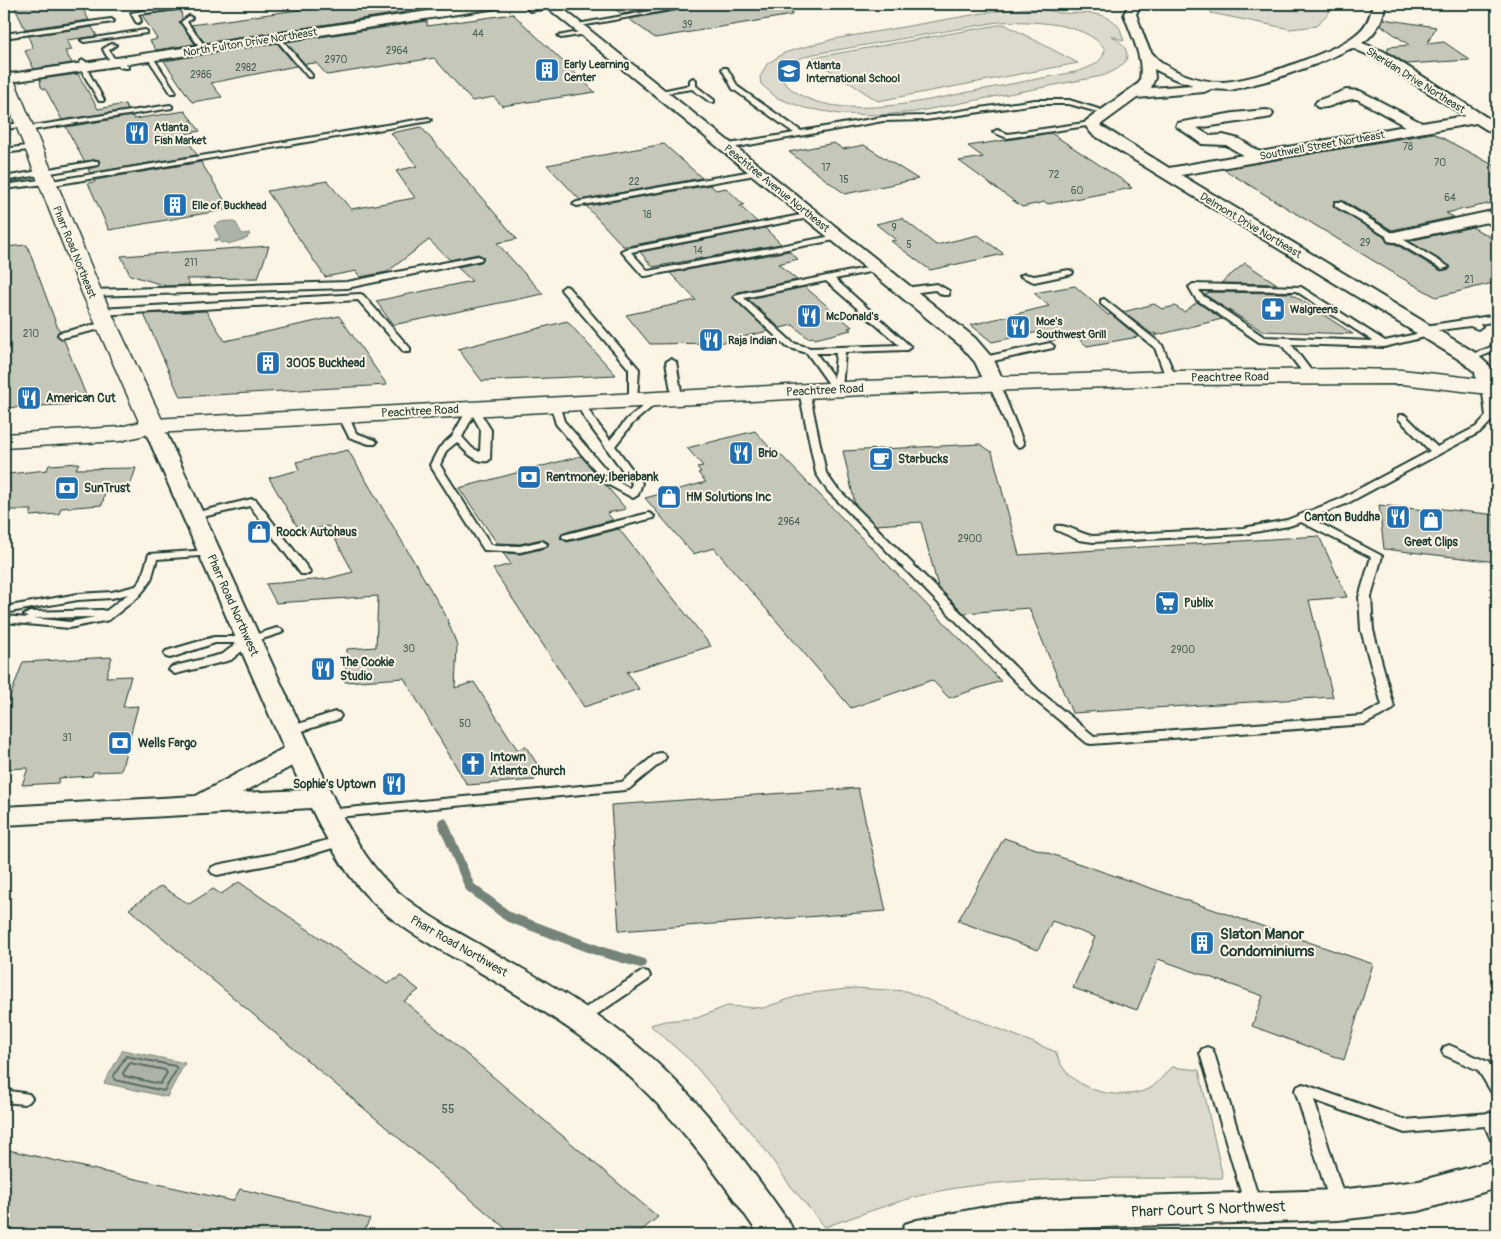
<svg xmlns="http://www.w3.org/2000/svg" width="1501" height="1239" viewBox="0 0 1501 1239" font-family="Pangolin,sans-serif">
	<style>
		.green { fill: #dcdacc; stroke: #7e8c80; fill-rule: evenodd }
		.water { fill: #aeb3a7; stroke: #758479 }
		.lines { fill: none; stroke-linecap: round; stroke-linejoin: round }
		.shore { stroke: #586c62; stroke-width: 2 }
		.stream { stroke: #758479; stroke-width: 10 }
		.building { fill: #c5c7b9; stroke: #1f3d34 }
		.lane-casing { stroke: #1f3d34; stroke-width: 4 }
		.street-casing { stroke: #1f3d34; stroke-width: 4 }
		.secondary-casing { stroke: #1f3d34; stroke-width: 3 }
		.highway-casing { stroke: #1f3d34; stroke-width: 3 }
		.lane { fill: #fcf5e5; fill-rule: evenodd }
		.street { fill: #fcf5e5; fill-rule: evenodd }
		.secondary { fill: #fcf5e5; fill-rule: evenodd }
		.highway { fill: #fcf5e5; fill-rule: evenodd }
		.labels { text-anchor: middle; stroke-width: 4; stroke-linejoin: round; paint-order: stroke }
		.number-label { font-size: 10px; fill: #486055 }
		.far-street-label { font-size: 11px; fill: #1f3d34; stroke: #fcf5e5 }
		.far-poi-label { font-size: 11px; font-weight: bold; fill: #1f3d34; stroke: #fcf5e5; text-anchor: start }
		.poi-label { font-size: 12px; font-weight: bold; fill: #1f3d34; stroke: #fcf5e5; text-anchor: start }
		.street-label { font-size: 12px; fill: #1f3d34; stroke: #fcf5e5 }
		.near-number-label { font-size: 12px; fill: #486055 }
		.near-poi-label { font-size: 15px; font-weight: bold; fill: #1f3d34; stroke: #fcf5e5; text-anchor: start }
		.near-street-label { font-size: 15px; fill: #1f3d34; stroke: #fcf5e5 }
	</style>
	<rect width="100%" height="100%" fill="#fcf5e5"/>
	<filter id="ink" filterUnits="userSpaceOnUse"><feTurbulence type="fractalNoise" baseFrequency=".02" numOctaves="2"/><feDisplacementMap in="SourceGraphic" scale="10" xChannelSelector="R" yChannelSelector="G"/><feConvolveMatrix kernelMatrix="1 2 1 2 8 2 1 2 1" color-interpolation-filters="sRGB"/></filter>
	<g filter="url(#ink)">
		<path class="green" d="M1211 4H1337L1316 26 1290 29 1211 13Z
			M1032 8C1041 8 1047 10 1055 12 1072 16 1104 7 1118 26 1121 29 1122 36 1124 41L1111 35C1138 53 1128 67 1102 76L915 112 879 115 840 114 805 108 777 98 761 84 760 77 767 64 784 53 801 48 834 39 995 11ZM998 22C1029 21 1085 21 1105 49 1103 64 1088 68 1075 72 1041 78 1007 85 974 91 923 101 823 127 783 81 781 63 800 58 814 54Z
			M1004 24 1078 63 878 101 811 58Z
			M855 988 906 991 1056 1052C1065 1089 1116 1103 1149 1089 1157 1085 1165 1073 1171 1067L1199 1070 1223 1178C1135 1179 1044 1175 956 1188 912 1195 868 1212 825 1227L789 1184 764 1148 691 1061 650 1025 665 1021 697 1018 727 1006 763 1008 804 994Z"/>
		<path class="water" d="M230 221 236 223 242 234 249 233 250 235 247 236 248 238 228 244 227 242 221 243 219 240 215 241V239L220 238 214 226 221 222Z
			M123 1050 185 1063 167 1097 104 1083Z"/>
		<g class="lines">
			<path class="shore" d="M126 1056 175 1066 177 1069 164 1091 115 1080 113 1077Z
				M130 1063 165 1070 167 1073 160 1084 124 1076 123 1073Z"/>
			<path class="stream" d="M443 823 470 887 509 917 602 952 641 963"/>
		</g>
		<path class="building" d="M13 4H80L89 20 25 29Z
			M135 4H176L139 10Z
			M309 4H426V9L205 43 191 25 312 8Z
			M607 4H681L622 14Z
			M697 4H791L792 15 655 38 629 19 696 7Z
			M181 10 182 19 180 23 195 44 156 50 150 41 157 39 142 15Z
			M513 14 595 92 502 106 494 97 472 101 434 58 327 75 316 63 305 64 286 42 427 21V26Z
			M1383 19 1436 27 1427 44 1444 42 1470 60 1407 64 1388 52V47L1409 45 1381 25Z
			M92 27 97 36 67 40 72 50 65 51 72 63 34 69 25 51 33 48 28 36Z
			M277 43 296 66 211 83 222 97 192 102 164 61Z
			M78 74 98 109 125 104 128 110 62 120 46 90 41 87 40 79Z
			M185 111 200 131 184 134 197 155 90 173 88 169 99 166V160L84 161 66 127 132 116 134 119Z
			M421 127 517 239 497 243 543 294 393 325 376 301 472 281 457 267 481 262 484 257 478 254 450 260 429 240 387 272 360 277 356 271 325 277 267 191 327 181 351 209 415 198 396 171 417 166 391 133Z
			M1051 133 1130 185H1128L1132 188 1048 204 1045 202 1022 207 959 161 983 157 968 146Z
			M1433 133 1497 167V202L1446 213 1454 217 1392 230 1342 200 1334 201 1333 206 1384 237 1388 243 1395 244 1441 271 1450 269 1451 267 1409 241 1472 227 1497 241V282L1436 297 1400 277 1223 169Z
			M834 143 843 149 864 145 918 179 845 194 789 152Z
			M664 144 702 178 580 200 547 165Z
			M201 162 230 209 109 230 88 183 95 182 94 180Z
			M710 185 716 190 726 188 744 205 740 206 757 222 628 246H623L586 206Z
			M902 218 936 245 978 235 1004 254 930 270 891 241 896 240 876 224Z
			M765 228 781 244 653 267 640 252Z
			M27 245 57 326 60 331 56 335 64 340 87 398 77 404 4 408V247Z
			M269 246 258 278 186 279 190 285 166 286 130 275 121 256Z
			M789 251 798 259 778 264 797 280 738 292 732 297 768 331 738 338V340L717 343 650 344 626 315 696 300 670 273Z
			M1245 263 1277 284 1221 283Z
			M1075 286 1108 315 1111 314 1138 337 1087 346 1074 335 1051 341 1039 332 992 342 971 325 1049 306 1034 293Z
			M805 287 852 327 848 328 851 330 815 339 813 337 808 338 793 325 780 328 748 299Z
			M1209 292 1290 293 1353 334 1262 331 1205 295Z
			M1197 302 1222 319 1154 336 1157 333 1152 334 1123 312 1154 304 1162 309 1175 306 1184 312Z
			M206 311 225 341 339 316 387 385 180 397 144 314Z
			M567 321 616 375 482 381 458 349Z
			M755 431 771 449 776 450 1001 681 949 698 932 680 851 708 714 548 693 554 645 498 706 482 698 473 701 472 697 467 703 466 687 448Z
			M980 444 992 452 1019 555 1319 536 1347 597 1309 600 1333 697 1072 713 1029 608 964 613 938 587 921 522 876 525 855 504 843 451Z
			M348 450 445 614 457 645 455 688 474 682 517 749 526 747 543 773 534 777 535 780 467 785 404 678 345 682 347 649 376 647 378 596 276 603 266 584 326 579 353 572 328 526 301 533 269 478 299 470 296 462Z
			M581 456 626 509 607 513 613 520 563 533 560 538 567 542 619 529 711 646 627 672 639 689 584 707 493 569 511 564 503 553 520 554 546 548 549 543 542 539 520 544 497 543 459 488Z
			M79 463 76 469 136 468 128 492 105 493 102 505 61 508 59 514 30 516 32 510H4V485L8 474 47 470 49 465Z
			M1379 505 1434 511V508L1497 515V562L1384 549Z
			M112 657 106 677 131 676 123 707 138 706 121 771 93 772 92 776 59 778 58 783 22 785 28 768 4 769V705H7L23 662Z
			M858 788 886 911 619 931 611 805Z
			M1004 838 1373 964 1344 1060 1252 1026 1263 996 1158 959 1137 1010 1073 988 1095 937 1052 921 1038 950 958 921Z
			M239 882 387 984 401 976 419 990 404 1001 658 1217 636 1235H513L129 909 161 886 189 904 213 889 221 894Z
			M4 1149 233 1201 240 1189 370 1219 362 1235H4Z"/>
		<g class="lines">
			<defs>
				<path id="lane" d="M552 4 554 5V7L530 11 527 9Z
					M690 4 696 5 575 27 572 25Z
					M180 5 182 6V8L138 14 141 21 138 23 136 22 131 13Z
					M189 16 192 18 187 22 207 49 206 50H202L181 22Z
					M111 19 114 21 113 22 4 38V34Z
					M145 30 147 31V33L84 42 81 40Z
					M584 31 587 33 586 34 561 38 558 36Z
					M275 36H279L312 75V77H308L275 38Z
					M111 44 116 45 109 50 113 57 128 66V68C117 69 107 59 103 49Z
					M148 56H152L176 92 175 93H171L147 57Z
					M83 60 86 62 89 73 104 100 103 101H99L83 73 80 62Z
					M723 68H727L738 87 801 131 883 117 926 116 1035 100H1069L1108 112 1105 114 1069 104H1035L926 120 883 121 726 149 722 147 723 145 794 133 733 89 722 69Z
					M693 78 696 80V86L714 100V102H710L692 89 659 94 656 92 690 85V80Z
					M170 105 172 106V108L26 131 22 129 26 127Z
					M428 118 431 120 430 121 48 186 45 184 4 189V185L47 179 51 181Z
					M24 122 26 123V125L4 130V126Z
					M1091 122 1095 124 1093 125 1007 138 993 132 997 130 1008 134Z
					M33 145H36V149L4 153V149Z
					M95 161H98V165L4 181V177Z
					M758 170 762 172 761 174 577 206 573 204 577 202Z
					M1335 202H1341L1449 267 1442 269 1335 206Z
					M811 213H814V217L631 252 648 271 837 235H840V239L646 276H643L621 251 625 249Z
					M1481 216H1487L1497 222V227L1481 220Z
					M478 256 482 258 481 260 347 288 92 296 88 293 92 290 347 282Z
					M876 266H879V270L835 279 911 347 907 350 845 352 842 389 837 392 834 391 807 353 787 347 734 297 738 294ZM826 281 899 345 810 348 793 343 744 298ZM816 353H836L834 378Z
					M1069 270 1073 272 1072 274 1034 282 1020 276 1024 274 1034 276Z
					M937 284 949 291V295H943L935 290 904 294 900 291 904 288Z
					M1193 284 1301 287 1385 341 1425 332 1421 329 1425 326 1497 315V321L1480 324 1482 326 1478 329 1470 326 1432 331 1434 333 1433 335 1384 347 1291 344 1315 376 1310 379 1307 378 1281 344 1259 342 1196 299 1189 287ZM1199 290 1296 291 1373 341 1264 337 1202 295Z
					M565 286 568 287 639 369 637 401 634 402 629 399V369L562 291 561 289Z
					M360 294 363 295 410 348V352H404L358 300 100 315 96 312 100 309Z
					M1104 299 1162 345 1176 378 1174 380H1168L1166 378 1155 348 1101 304V300Z
					M106 322 110 325 109 327 62 338 58 335 59 333Z
					M1492 341H1497V350L1473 360H1467V356L1491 347Z
					M1050 343 1054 346 1053 348 984 363 979 360 984 357Z
					M671 359 676 362 682 397 677 400 672 397 666 362Z
					M994 380 999 383 1024 444 1022 446 1019 447 1014 444 989 383Z
					M1487 383 1492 386 1496 416 1482 431 1346 504 1310 518 1382 556 1371 597 1373 630 1394 707 1392 710 1365 724 1091 744 1087 743 1030 696 827 490 816 473 799 391 804 388 809 391 826 473 835 486 1038 690 1094 736 1362 716 1382 705 1361 630 1359 597 1371 557 1301 522 1289 526 1243 534 1093 542 1079 540 1056 530 1055 528 1056 526C1068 524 1081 535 1093 536L1243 528 1287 520 1338 500 1430 451 1399 419V415H1405L1437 447 1476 427 1486 416 1482 386Z
					M657 395 660 396V400L633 423 615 446 642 483 638 495 633 498 607 484 556 424 550 403 555 400 558 401 564 421 615 480 630 489 632 483 587 422 575 402 577 400H583L594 419 610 440 627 419Z
					M473 405 476 406 491 430 490 459 488 461C476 463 464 451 457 442L446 451 440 465 491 545 520 546 542 541 547 544 546 546 520 552 484 550 430 465 439 448 453 435 468 408ZM473 416 481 430 480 452 472 448 462 437Z
					M343 412 348 415 356 433 375 440 377 442 375 444H369L349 437 338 415Z
					M252 499 256 500 309 570 310 572 309 574H301L250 506 194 519 189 516 190 514Z
					M649 513 654 516 653 518 567 540 562 537 563 535Z
					M210 550 214 551 215 553 214 555 157 559 151 580 144 590 137 598 109 620 69 628 4 622V616L28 618 24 615 30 612 102 610 106 611 128 594 112 598 78 600 4 613V607L78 594 112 592 136 586 141 580 149 554ZM95 617 69 622 33 618Z
					M277 628 281 629 283 631 281 633 253 642 231 660 175 674 169 670 171 667 223 654 237 643H215L170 658 166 657 164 654 166 651 214 637H248Z
					M335 712 339 713 341 716 339 719 290 735 284 731 286 728Z
					M660 753 664 754 666 757 664 760 629 789 625 790 327 818 322 817 321 814 322 811 327 810 622 782 656 754Z
					M341 836 346 838 348 841 346 844 293 860 217 875 212 873 210 870 212 867 217 865 293 850Z
					M643 971 648 972 650 976 648 980 584 1023 579 1025 574 1023 572 1019 574 1015Z
					M1449 1045 1488 1062 1497 1076V1095L1492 1093 1478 1070 1444 1055 1442 1051 1444 1047Z
					M1207 1047 1212 1049 1214 1053 1261 1206 1259 1211 1253 1213 1247 1211 1245 1206 1200 1053 1202 1049Z
					M1303 1084 1405 1120 1490 1113 1495 1114 1497 1118V1141L1491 1140 1485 1126 1405 1133 1314 1100 1346 1203 1344 1208 1338 1210 1332 1208 1330 1203 1295 1090 1298 1086Z
					M4 1090 29 1094 32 1098 29 1102 24 1104 4 1102Z"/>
				<path id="street" d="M474 4H503L497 8 4 83V75Z
					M543 4H557L975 338 994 360 1004 383 1001 387 994 389 987 387 975 362 961 346Z
					M1129 4H1141L1136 14C1140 24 1146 46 1152 53 1166 71 1199 82 1221 82 1250 82 1341 51 1360 31 1368 24 1371 14 1373 4H1385C1384 19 1375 35 1362 43L1383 51 1497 124V134L1492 133 1476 123 1181 175 1474 352 1494 370 1497 386 1494 390 1487 392 1480 390 1477 386 1475 372 1460 360 1092 134 1084 124 1086 121 1139 83C1146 61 1131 35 1124 14ZM1352 48 1373 57 1465 116 1422 123 1360 91 1346 90 1317 101 1315 104 1317 107C1330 110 1343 98 1357 99L1405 126 1260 152 1239 139 1223 135 1210 136 1197 128 1266 118 1271 117 1273 114 1271 111 1266 110 1234 113 1183 122 1178 123 1176 126 1202 144 1226 145 1243 155 1169 168 1100 125 1137 98 1204 92 1211 89 1231 90 1274 79 1319 63ZM1154 69 1172 78 1193 85 1151 88 1155 78Z
					M1497 210V220L1394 242 1388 241 1386 237 1388 233 1394 232Z
					M153 420 160 422 163 426 339 810C355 840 372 870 398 892 425 916 457 931 487 949 531 973 575 998 615 1028 687 1082 739 1151 790 1224L795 1235H759C711 1164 661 1097 592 1045 553 1016 512 991 471 967 434 946 394 926 365 894 342 869 326 838 311 808L4 825V807L196 796 284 748 143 426 146 422ZM292 766 303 790 242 793Z
					M1497 1160V1188L1419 1211 1338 1220 1070 1228 996 1235H900L905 1224 917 1220 1007 1203 1070 1198 1338 1190 1419 1181Z"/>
				<path id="secondary" d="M4 70 10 72 12 75 102 293 165 426 161 431 153 433 145 431 141 426 82 293 4 95Z"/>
				<path id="highway" d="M1349 369 1402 370 1497 381V395L1402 384 1171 385 863 395 153 433 120 441 4 448V434L120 427 153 419 863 381 1171 371Z"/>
			</defs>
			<use href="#lane" class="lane-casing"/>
			<use href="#street" class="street-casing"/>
			<use href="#secondary" class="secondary-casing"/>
			<use href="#highway" class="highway-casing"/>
			<use href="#lane" class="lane"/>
			<use href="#street" class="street"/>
			<use href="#secondary" class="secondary"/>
			<use href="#highway" class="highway"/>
		</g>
	</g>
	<defs>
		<symbol id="building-square" viewBox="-11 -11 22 22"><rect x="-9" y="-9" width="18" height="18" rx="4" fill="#1f6fb2" stroke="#fcf5e5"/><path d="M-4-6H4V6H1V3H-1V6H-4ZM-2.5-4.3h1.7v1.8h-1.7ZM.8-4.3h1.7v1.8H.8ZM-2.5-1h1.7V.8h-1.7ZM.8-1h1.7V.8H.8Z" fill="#fff"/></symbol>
		<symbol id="school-square" viewBox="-11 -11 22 22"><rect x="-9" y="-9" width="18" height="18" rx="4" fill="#1f6fb2" stroke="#fcf5e5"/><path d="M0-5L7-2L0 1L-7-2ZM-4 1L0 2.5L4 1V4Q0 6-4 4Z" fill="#fff"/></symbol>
		<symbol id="restaurant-square" viewBox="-11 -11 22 22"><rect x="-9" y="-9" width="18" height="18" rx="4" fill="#1f6fb2" stroke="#fcf5e5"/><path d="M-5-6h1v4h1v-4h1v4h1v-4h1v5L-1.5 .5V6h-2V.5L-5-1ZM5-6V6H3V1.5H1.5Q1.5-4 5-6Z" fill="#fff"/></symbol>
		<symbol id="pharmacy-square" viewBox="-11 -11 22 22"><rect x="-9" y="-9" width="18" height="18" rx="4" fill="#1f6fb2" stroke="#fcf5e5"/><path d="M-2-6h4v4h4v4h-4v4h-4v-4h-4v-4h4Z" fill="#fff"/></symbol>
		<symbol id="cafe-square" viewBox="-11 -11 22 22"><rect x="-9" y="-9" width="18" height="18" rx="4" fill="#1f6fb2" stroke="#fcf5e5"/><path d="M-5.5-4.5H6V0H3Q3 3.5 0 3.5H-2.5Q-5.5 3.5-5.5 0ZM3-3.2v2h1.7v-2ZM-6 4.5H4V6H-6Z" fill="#fff"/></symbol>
		<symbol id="bank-square" viewBox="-11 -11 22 22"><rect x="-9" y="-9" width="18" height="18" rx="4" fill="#1f6fb2" stroke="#fcf5e5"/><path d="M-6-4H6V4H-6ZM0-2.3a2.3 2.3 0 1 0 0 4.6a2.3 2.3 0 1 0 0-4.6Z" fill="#fff"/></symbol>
		<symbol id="shop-square" viewBox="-11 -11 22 22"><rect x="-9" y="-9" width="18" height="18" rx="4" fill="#1f6fb2" stroke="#fcf5e5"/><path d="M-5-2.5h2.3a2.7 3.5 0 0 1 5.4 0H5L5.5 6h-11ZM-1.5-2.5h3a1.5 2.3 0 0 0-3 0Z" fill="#fff"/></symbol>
		<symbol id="supermarket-square" viewBox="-11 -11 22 22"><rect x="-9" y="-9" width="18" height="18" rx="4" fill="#1f6fb2" stroke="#fcf5e5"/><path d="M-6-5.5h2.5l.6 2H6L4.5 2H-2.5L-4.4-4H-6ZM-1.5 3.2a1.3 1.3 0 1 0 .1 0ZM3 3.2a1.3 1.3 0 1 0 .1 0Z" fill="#fff"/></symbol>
		<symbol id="church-square" viewBox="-11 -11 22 22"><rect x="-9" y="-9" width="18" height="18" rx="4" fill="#1f6fb2" stroke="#fcf5e5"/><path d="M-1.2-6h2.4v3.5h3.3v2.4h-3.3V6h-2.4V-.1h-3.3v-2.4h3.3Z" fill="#fff"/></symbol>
	</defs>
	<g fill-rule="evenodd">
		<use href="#building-square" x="533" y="56" width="28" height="28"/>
		<use href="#school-square" x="775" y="57" width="28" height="28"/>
		<use href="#restaurant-square" x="123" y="119" width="28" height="28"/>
		<use href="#building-square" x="161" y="191" width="28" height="28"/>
		<use href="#pharmacy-square" x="1259" y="295" width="28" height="28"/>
		<use href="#restaurant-square" x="795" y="302" width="28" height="28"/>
		<use href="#restaurant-square" x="1004" y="313" width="28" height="28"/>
		<use href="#restaurant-square" x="697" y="326" width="28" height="28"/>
		<use href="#building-square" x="254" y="349" width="28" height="28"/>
		<use href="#restaurant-square" x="15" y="384" width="28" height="28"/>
		<use href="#restaurant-square" x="727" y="439" width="28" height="28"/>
		<use href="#cafe-square" x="867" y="445" width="28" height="28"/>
		<use href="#bank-square" x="515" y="463" width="28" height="28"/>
		<use href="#bank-square" x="53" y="474" width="28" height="28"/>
		<use href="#shop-square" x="655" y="483" width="28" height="28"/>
		<use href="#restaurant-square" x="1384" y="503" width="28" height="28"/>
		<use href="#shop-square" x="1417" y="506" width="28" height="28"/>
		<use href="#shop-square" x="245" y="518" width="28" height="28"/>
		<use href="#supermarket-square" x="1153" y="589" width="28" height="28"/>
		<use href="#restaurant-square" x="309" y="655" width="28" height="28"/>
		<use href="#bank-square" x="106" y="729" width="28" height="28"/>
		<use href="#church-square" x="459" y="750" width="28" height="28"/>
		<use href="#restaurant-square" x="380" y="770" width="28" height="28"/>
		<use href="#building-square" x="1188" y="929" width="28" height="28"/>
	</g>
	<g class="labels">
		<g class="number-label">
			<text x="687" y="28">39</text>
			<text x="478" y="37">44</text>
			<text x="397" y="54">2964</text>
			<text x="336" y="63">2970</text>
			<text x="246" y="71">2982</text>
			<text x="201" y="78">2986</text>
			<text x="1408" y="150">78</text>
			<text x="1440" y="166">70</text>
			<text x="826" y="171">17</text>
			<text x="1054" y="178">72</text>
			<text x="844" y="183">15</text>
			<text x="634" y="185">22</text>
			<text x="1077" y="194">60</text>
			<text x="1450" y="201">64</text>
			<text x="647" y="218">18</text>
			<text x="894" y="231">9</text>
			<text x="1365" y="246">29</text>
			<text x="909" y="248">5</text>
			<text x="698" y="254">14</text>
			<text x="191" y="266">211</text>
			<text x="1469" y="283">21</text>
			<text x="31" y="337">210</text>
			<text x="789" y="525">2964</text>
			<text x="970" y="542">2900</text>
			<text x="409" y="652">30</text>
			<text x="1183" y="653">2900</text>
			<text x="465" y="727">50</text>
			<text x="67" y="741">31</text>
		</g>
		<g class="far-street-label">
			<text transform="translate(250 42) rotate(-9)" y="4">North Fulton Drive Northeast</text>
			<text transform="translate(1416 80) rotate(32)" y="4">Sheridan Drive Northeast</text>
			<text transform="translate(1322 145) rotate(-10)" y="4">Southwell Street Northeast</text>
			<text transform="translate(777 188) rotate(39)" y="4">Peachtree Avenue Northeast</text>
			<text transform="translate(1251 225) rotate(31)" y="4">Delmont Drive Northeast</text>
			<text transform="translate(75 252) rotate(68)" y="4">Pharr Road Northeast</text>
		</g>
		<g class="far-poi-label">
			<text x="564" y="68">Early Learning<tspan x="564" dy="13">Center</tspan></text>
			<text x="806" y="69">Atlanta<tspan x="806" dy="13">International School</tspan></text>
			<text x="154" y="131">Atlanta<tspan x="154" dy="13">Fish Market</tspan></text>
			<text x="192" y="209">Elle of Buckhead</text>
			<text x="1290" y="313">Walgreens</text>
			<text x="826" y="320">McDonald's</text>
			<text x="1036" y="325">Moe's<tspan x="1036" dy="13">Southwest Grill</tspan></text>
			<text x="728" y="344">Raja Indian</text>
		</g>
		<g class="poi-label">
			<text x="286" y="367">3005 Buckhead</text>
			<text x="46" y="402">American Cut</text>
			<text x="758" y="457">Brio</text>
			<text x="898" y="463">Starbucks</text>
			<text x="546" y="481">Rentmoney;Iberiabank</text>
			<text x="84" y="492">SunTrust</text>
			<text x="686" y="501">HM Solutions Inc</text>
			<text x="1380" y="521" text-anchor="end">Canton Buddha</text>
			<text x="276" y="536">Roock Autohaus</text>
			<text x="1431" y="546" text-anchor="middle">Great Clips</text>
			<text x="1184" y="607">Publix</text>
			<text x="340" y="666">The Cookie<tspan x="340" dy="14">Studio</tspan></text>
			<text x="138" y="747">Wells Fargo</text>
			<text x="490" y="761">Intown<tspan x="490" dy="14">Atlanta Church</tspan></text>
			<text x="376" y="788" text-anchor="end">Sophie's Uptown</text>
		</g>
		<g class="street-label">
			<text transform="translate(1230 377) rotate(-1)" y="4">Peachtree Road</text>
			<text transform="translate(825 390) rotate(-3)" y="4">Peachtree Road</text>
			<text transform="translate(420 411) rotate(-3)" y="4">Peachtree Road</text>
			<text transform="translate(233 605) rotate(66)" y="4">Pharr Road Northwest</text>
			<text transform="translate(459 946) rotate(30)" y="4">Pharr Road Northwest</text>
		</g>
		<g class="near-number-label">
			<text x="448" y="1113">55</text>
		</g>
		<g class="near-poi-label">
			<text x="1220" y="939">Slaton Manor<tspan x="1220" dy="17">Condominiums</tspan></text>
		</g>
		<g class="near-street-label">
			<text transform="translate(1208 1209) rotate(-2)" y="5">Pharr Court S Northwest</text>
		</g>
	</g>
	<rect width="1501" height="1239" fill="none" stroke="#fcf5e5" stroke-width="20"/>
	<rect x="10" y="10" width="1481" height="1219" fill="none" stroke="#1f3d34" stroke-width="2" filter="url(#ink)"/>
</svg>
